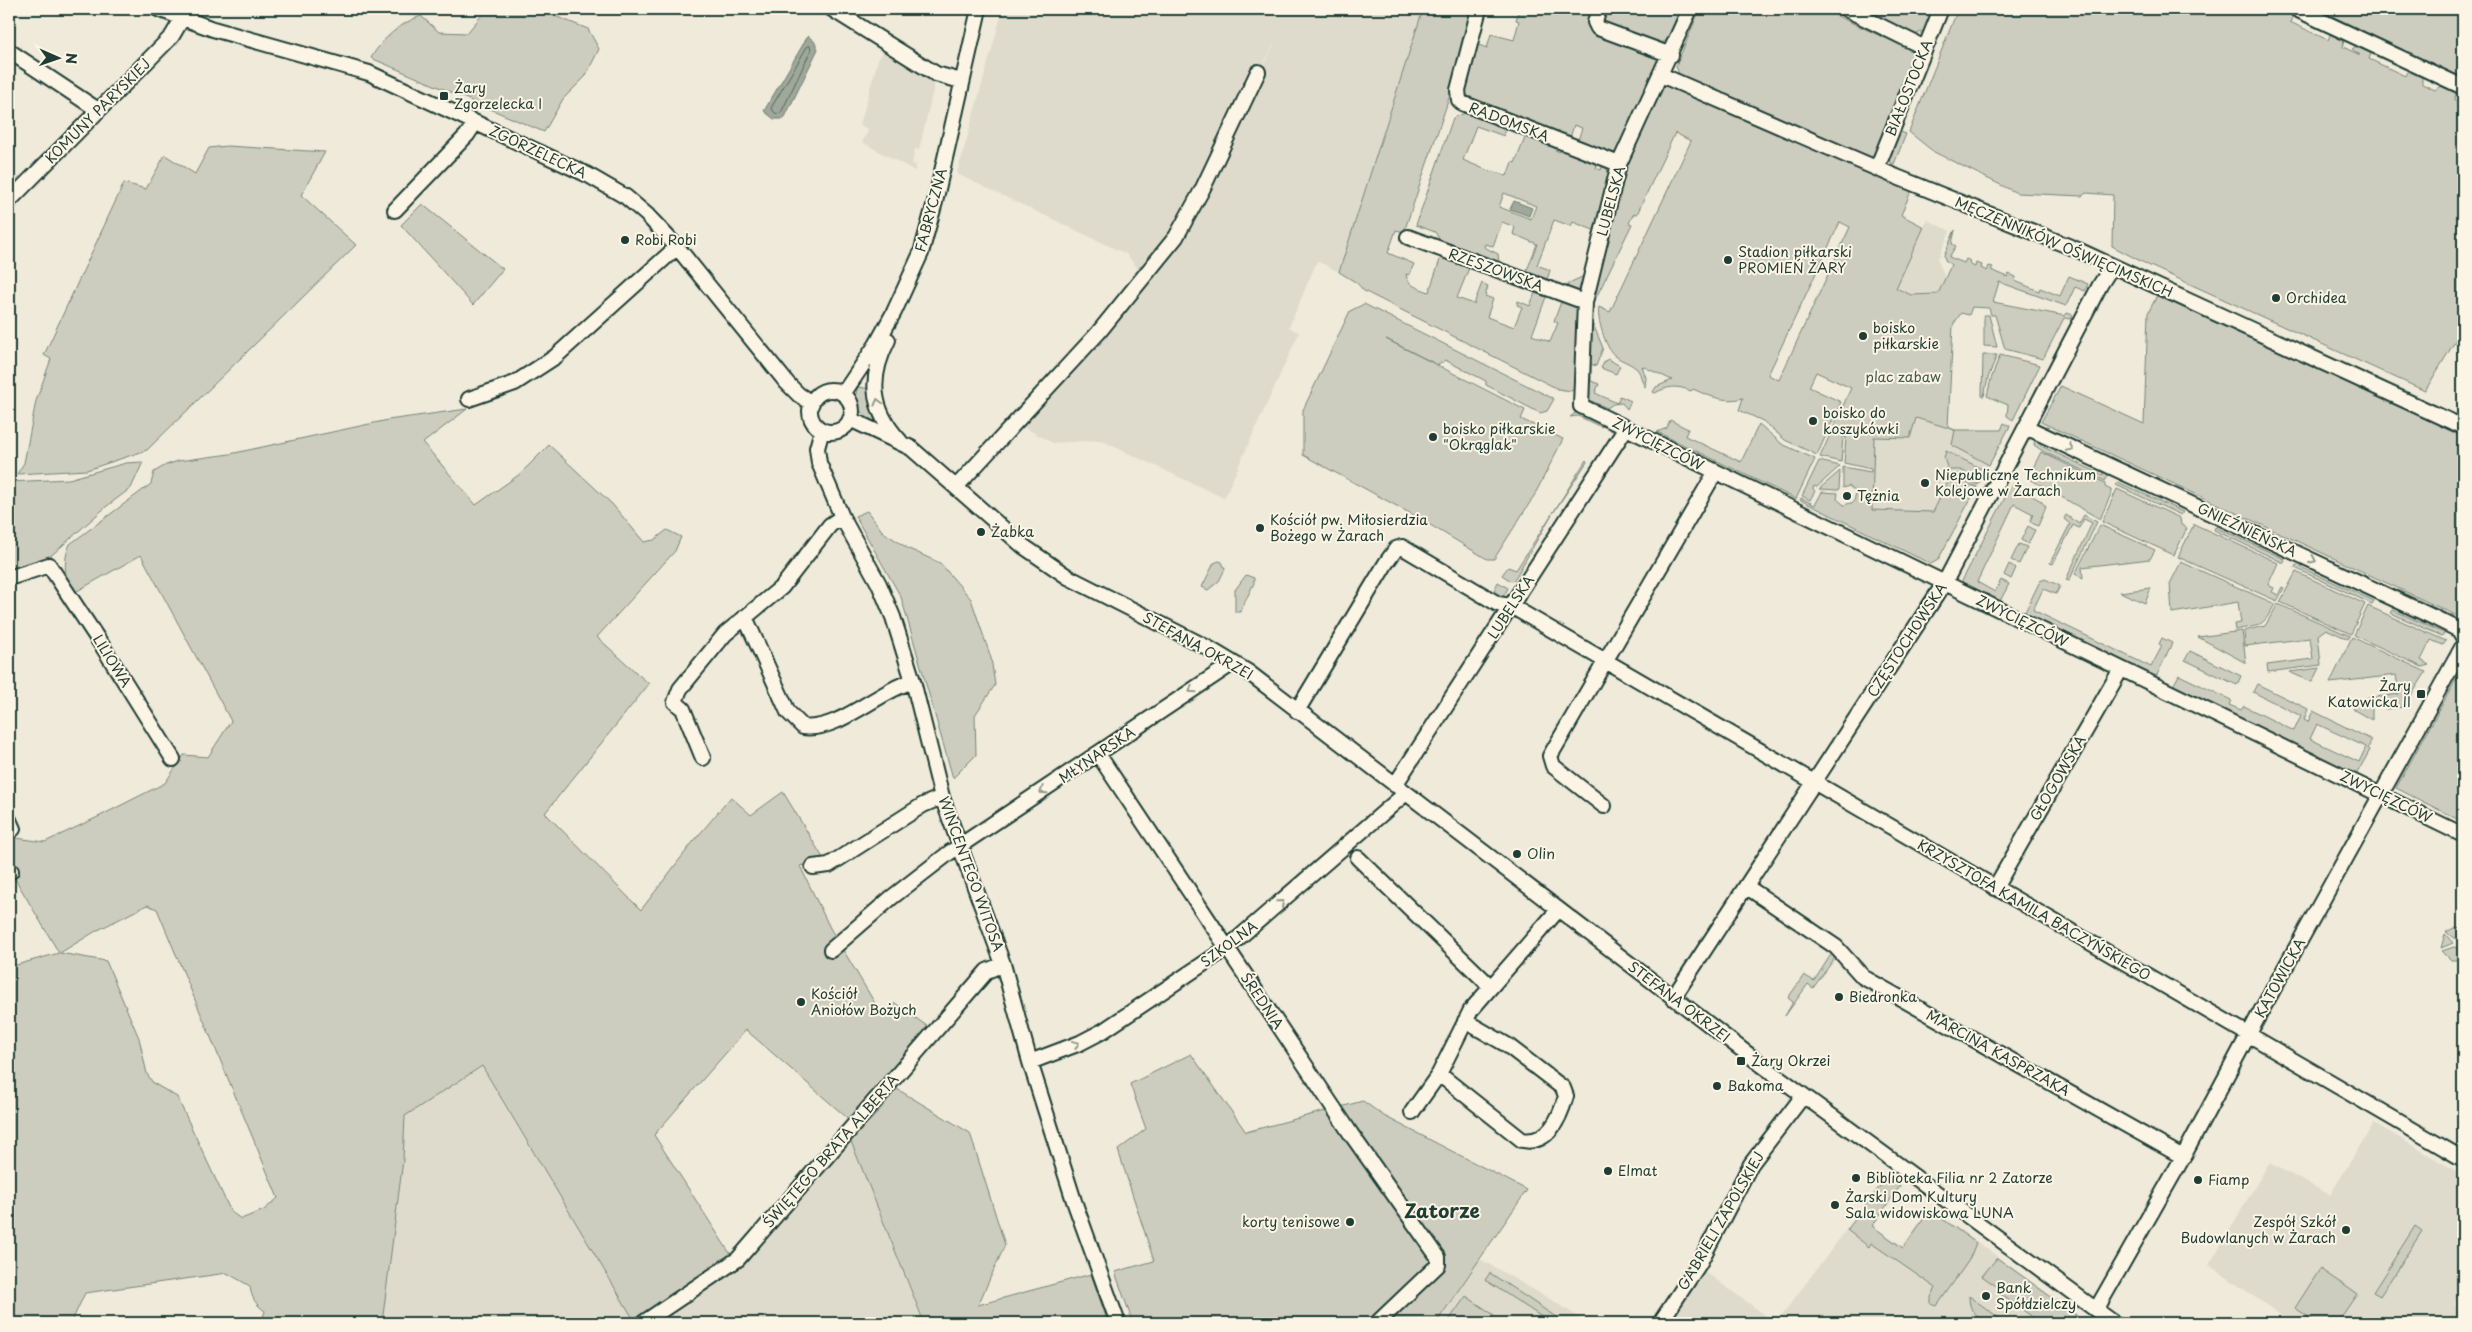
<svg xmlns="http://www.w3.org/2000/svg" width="2472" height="1332" viewBox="0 0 2472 1332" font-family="'Playpen Sans',sans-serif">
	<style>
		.built { fill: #dedbcc; fill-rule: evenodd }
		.green { fill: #cccdbf; stroke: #76857a; fill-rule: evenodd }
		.water { fill: #9fa89a; stroke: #6c7d71 }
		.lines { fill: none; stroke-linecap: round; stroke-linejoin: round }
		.shore { stroke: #52685d; stroke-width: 1 }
		.minor-casing { stroke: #1f3d34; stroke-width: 18 }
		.minor { stroke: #fcf5e5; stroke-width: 14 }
		.oneway { stroke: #8e998c }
		.poi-dot { fill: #1f3d34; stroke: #fcf5e5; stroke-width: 2 }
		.labels { text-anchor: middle; stroke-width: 4; stroke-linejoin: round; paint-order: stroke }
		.poi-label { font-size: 14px; fill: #1f3d34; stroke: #fcf5e5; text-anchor: start }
		.street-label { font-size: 14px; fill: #1f3d34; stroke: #fcf5e5 }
		.park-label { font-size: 14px; fill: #425a50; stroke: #fcf5e5 }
		.district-label { font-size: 19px; font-weight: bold; fill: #1f3d34; stroke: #fcf5e5 }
	</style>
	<rect width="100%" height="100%" fill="#efeada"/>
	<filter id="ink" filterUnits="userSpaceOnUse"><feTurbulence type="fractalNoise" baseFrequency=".02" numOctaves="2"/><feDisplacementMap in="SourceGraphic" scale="10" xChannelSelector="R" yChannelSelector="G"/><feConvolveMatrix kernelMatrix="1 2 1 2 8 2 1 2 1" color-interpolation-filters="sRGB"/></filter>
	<g filter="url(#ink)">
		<path class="built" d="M1003 9H1423L1339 272 1317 261 1289 327 1299 333 1224 498 1100 440 1053 443 1016 423 1144 276 1126 254 957 174ZM1278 35 1199 201 1242 106Z
			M885 49 935 81 919 150 915 149 912 164 916 165 915 171 862 142 869 130 860 125 878 60Z
			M1927 220 1950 231 1938 259 1945 278 1938 294 1911 295 1896 287Z
			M1873 399 1999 447 1938 560 1931 564 1869 534Z
			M482 1066 517 1126 634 1320 628 1323H382L403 1160 405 1115Z
			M2374 1123 2463 1175V1288L2454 1304 2463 1312 2456 1323H2292L2209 1265 2269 1163 2330 1195Z
			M850 1139 922 1320 929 1318 931 1323H660L742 1266Z
			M1887 1176 1901 1186 1873 1226 1903 1246 1930 1208 2078 1315 2072 1323H1671L1704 1271 1776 1323Z
			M1480 1259 1555 1302 1588 1323H1436Z"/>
		<path class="green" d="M487 9H537L588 29 599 49 585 77 563 99 544 132 371 58C382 39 400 23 421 16L439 32 467 33Z
			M1423 9H1474L1449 98 1404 232 1396 230 1388 253 1414 264 1409 275 1406 274C1407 286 1419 288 1429 292L1441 257 1469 268 1457 298 1474 304 1482 283 1488 286 1485 296 1493 299 1487 317 1514 327 1522 307 1517 305 1518 301 1530 306 1535 293 1546 297 1532 335 1550 342 1558 323 1554 321 1561 302 1569 300 1578 307 1575 388 1571 391 1558 389 1364 291 1357 283 1339 272Z
			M1519 9H1595L1588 28 1665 56 1617 154 1578 140 1582 128 1574 125 1570 138 1471 100 1464 90 1476 44 1487 48 1491 34 1514 40 1519 21 1516 20Z
			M1603 9H1680L1667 40 1659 44 1601 25Z
			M1700 9H1822L1885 38 1887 34 1911 47 1914 58 1875 157 1870 159 1857 155 1679 74 1676 66Z
			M1865 9H1929L1935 11 1926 30 1912 36 1887 24 1886 19 1881 16 1878 19 1864 11Z
			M1958 9H2261L2269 12 2271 9H2286L2295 12 2290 22 2328 40 2332 30 2344 39 2343 47 2360 55 2352 49 2358 45 2373 48 2369 59 2405 76 2410 66 2422 74V84L2435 90C2443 83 2449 86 2457 91L2454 100 2463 104V328L2425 391 2148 265 2112 246 2113 195 2086 193 2082 196 2017 193 1934 152 1909 132Z
			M2317 9H2463V79Z
			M1663 83H1670L1911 191 1901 215 1924 227 1896 288 1911 295 1938 294 1951 265 1945 260 1944 255 1955 230 1952 244 1956 246 1949 257 1964 263 1966 259 1970 261 1969 264 1975 267 1976 263 1982 265 1981 268 1987 271 1989 266 1993 267 1991 270 2008 277 2009 274 2016 277 2015 281 2039 291 2040 288 2060 296 2069 276 2088 284 2085 291 2075 287 2066 306 1999 282 1993 302 2065 316 2067 313 2073 315 2071 319 2064 318 2043 359 2005 349 1995 315H1991L1989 308 1972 307 1969 315 1961 313 1953 325 1948 427 1954 430H2001L2004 423 2010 426 1989 465 1952 445 1955 430 1916 418 1910 438 1874 437 1872 510 1933 512 1948 482 1962 481 1977 487 1938 560 1931 564 1800 500 1801 498 1815 505 1822 492 1838 493 1837 499 1844 505 1854 502 1856 492 1849 486 1843 488V467L1871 472V469L1844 463 1846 437H1843L1841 462 1820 457 1851 388 1816 372 1809 387 1841 402 1817 455 1785 440 1763 421 1739 410 1743 398C1725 403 1709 396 1693 389L1691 391C1677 385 1668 386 1655 393L1653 392 1656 387 1672 380 1642 366 1646 378 1645 387C1641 382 1642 375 1637 369 1629 362 1621 361 1614 355 1606 348 1596 317 1599 307L1610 312 1691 141 1675 133 1637 214 1634 213 1629 223 1632 224 1592 306 1591 319 1603 348 1596 366 1591 364V381L1599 384 1595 393 1617 403 1620 396 1631 401 1627 409 1622 403 1613 404 1607 408 1587 399 1589 302 1622 173ZM1840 222 1850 227 1779 380 1768 375Z
			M1465 113 1504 128V136L1476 126 1463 160 1491 172 1493 171 1507 176 1512 162 1515 163 1527 133 1556 145 1555 150 1560 152 1562 147 1598 162 1596 168 1601 170 1603 164 1605 165 1610 176 1596 231 1573 222 1571 226 1554 220 1537 265 1550 270 1547 280 1526 273 1537 244 1513 234 1515 227 1502 222 1493 246 1485 244 1484 247 1498 254 1499 263 1441 242 1435 232 1416 225 1453 118ZM1504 193 1536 206 1531 219 1499 207Z
			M1898 131 1906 134 1894 164 1890 162 1889 154Z
			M227 146 325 152 301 195 356 245 147 450 87 470 17 474 24 463 36 401 51 359 44 355 124 183 146 189 165 155 195 174 209 148Z
			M422 204 503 269 473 305 401 225Z
			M1595 235 1582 289 1576 293 1565 290 1569 283 1584 276Z
			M2161 288 2463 427 2462 618 2041 422 2061 386 2144 424 2148 313Z
			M1364 304 1554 399 1547 411 1540 413 1486 385V381L1445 360 1438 365 1386 339 1525 410 1521 419 1563 439 1534 496 1494 559H1487L1417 517 1303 455V410L1350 311Z
			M1984 315H1989L1997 347 1984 346Z
			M1983 355H1997L1988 378 1984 396H1982Z
			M2000 355 2040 365 2013 420 2007 416 2008 405 1987 396 1991 379Z
			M1608 359 1620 366 1616 374 1601 368 1605 361Z
			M858 387 871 389 882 427C865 418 850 407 858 387Z
			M467 409 423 443 476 505 520 474 549 445 612 504 644 542 654 540 667 530 681 537 675 551 597 637 649 684 545 813 641 910 693 842 731 797 751 815 783 792 823 858 800 866 830 928 882 1015 895 1003 931 1029 852 1122 746 1030 654 1135 731 1255 634 1320 482 1066 405 1116 403 1160 382 1323H261L265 1311C256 1305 251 1297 250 1286L227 1273 85 1293 71 1323H9V967L59 953 11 872H9V822L16 838 45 842 100 816 165 783 184 755 208 757 231 721 141 555 70 595C66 576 62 562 70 544L151 484 154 472 166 465 178 461 230 454 388 420ZM147 905 157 909 278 1198 264 1210 241 1219 231 1212 177 1097 153 1083 147 1074 139 1038 106 961 60 953 96 931Z
			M1578 411 1606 424 1601 427 1578 416 1570 417Z
			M1670 420 1688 429 1685 436 1741 462 1759 424 1782 444 1815 459 1796 499 1657 432 1667 428Z
			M2035 439H2039L2041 446 2103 475 2102 468 2110 471 2105 481 2044 452 2034 445Z
			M1946 451 1986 471 1982 479 1960 470H1948L1944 458Z
			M2041 452 2105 483V487L2111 490V494L2100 519 2028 478Z
			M1586 460 1587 462 1553 513Z
			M1819 461 1840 466 1817 487 1814 486 1813 489 1815 491 1810 500 1802 496Z
			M143 462 131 488 107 506 45 561 9 577V482L69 479 126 463Z
			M2126 464 2192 496 2190 497 2125 467Z
			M1840 471 1839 490 1819 489Z
			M1948 474H1962L1980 481 1978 485 1962 478H1948Z
			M2118 482 2183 512 2181 515 2116 485Z
			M2012 484 2041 501 2046 507 2038 526 2030 522 2033 514 2014 504 1977 582 1995 592 2001 580 2009 584 1999 603 1963 584 1962 581Z
			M2117 489 2180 518 2181 525 2187 528 2174 555 2102 522Z
			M2215 508H2219L2294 543 2291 544Z
			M867 511 883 532 909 549 940 563 971 599 991 658 995 685 975 715 976 755 953 778 901 597 855 516Z
			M1552 514 1514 580 1511 581 1502 575 1508 567 1516 570Z
			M2066 515 2079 524 2084 515 2097 522 2069 581 2066 580 2092 523 2084 519 2079 528 2073 525 2053 564 2050 563 2070 524 2064 519Z
			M2194 524 2278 563 2268 585 2274 588 2272 592 2278 595 2282 587 2284 588 2277 601 2178 557Z
			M2100 525 2155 550 2150 559 2082 567 2083 578 2075 574Z
			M2028 526 2035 530 2028 544 2021 540Z
			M2215 527 2285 559 2284 563 2214 530Z
			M2019 544 2027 547 2019 564 2011 560Z
			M2305 548 2370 578 2367 580 2305 550Z
			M1219 561 1222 562 1225 569 1219 581 1208 590 1202 587 1214 563Z
			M2181 562 2275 604C2262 628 2261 625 2235 630L2234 624 2241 623 2238 602 2172 613 2170 584Z
			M2009 564 2016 568 2011 579 2004 575Z
			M2296 565 2374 601 2372 604 2295 568Z
			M2296 572 2365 604 2351 634 2280 602Z
			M1246 575 1254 578V583L1240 612H1235V590Z
			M2045 579 2060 586 2056 594 2043 589 2033 610 2151 667 2162 646 2159 644 2162 638 2172 643 2156 677 2024 614 2040 581Z
			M1498 582 1508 588 1502 599 1493 593Z
			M2151 588 2145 603 2120 592Z
			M2398 590 2459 619 2456 624 2393 593Z
			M2278 604 2350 636 2348 639 2326 629 2318 635 2321 665 2268 672 2267 665 2313 659 2310 638 2245 646 2244 631 2265 626Z
			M2368 606 2446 641 2443 645 2431 640 2421 660 2429 665 2422 667 2354 635Z
			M2393 610 2444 633 2442 636 2391 613Z
			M2242 631 2246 663 2198 637Z
			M2352 637 2426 672 2404 707 2386 709 2385 705 2372 707V720L2354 710 2352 700 2399 694 2396 675 2330 683Z
			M2190 651 2241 676 2237 685 2185 660Z
			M2463 667V822L2396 788Z
			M2319 668 2312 682 2289 672Z
			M2179 675 2231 700 2229 705 2241 710 2244 706 2294 731 2301 716 2253 692 2257 684 2308 709 2304 720 2308 722 2313 711 2372 740 2368 748 2370 750 2356 775 2173 686ZM2317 724 2366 747 2359 762 2310 739Z
			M2456 927 2462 928 2459 937 2455 939 2446 932Z
			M2445 934 2453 943 2441 948Z
			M2454 947 2463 950V960H2451L2442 951Z
			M1832 953 1835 958 1813 988 1808 984 1785 1016 1793 1002 1788 998 1804 975 1814 981Z
			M1191 1054 1246 1132 1363 1101 1384 1116 1527 1190 1436 1323H1133L1115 1272 1154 1261 1118 1150 1146 1129 1130 1084Z
			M897 1089 970 1133 1005 1245 978 1305 1091 1274 1108 1323H931L929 1318 923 1320 850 1139 873 1118Z
			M1887 1177 1900 1186 1872 1226 1903 1248 1930 1210 1976 1243 1969 1260 1937 1306 1931 1304V1297L1936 1288 1871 1243 1869 1247 1847 1230Z
			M2415 1226 2422 1231 2380 1296 2373 1292Z
			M1997 1258 2076 1315 2070 1323H2041L1996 1291 1999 1288 1982 1276Z
			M2320 1269 2357 1294 2337 1323H2318L2295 1308Z
			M1490 1273 1565 1323H1551L1485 1280Z
			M1466 1296 1494 1315 1488 1323H1447Z
			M1969 1296 2006 1323C1987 1323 1969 1320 1969 1296Z"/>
		<path class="water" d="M808 36 814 41 818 49 784 119H774L764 111Z
			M1514 201 1532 208 1529 216 1510 209Z"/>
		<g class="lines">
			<path class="shore" d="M810 46 811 50 781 113 776 114 771 108 807 47Z"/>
			<defs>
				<path id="minor" d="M158 9 213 29 369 73 588 175 626 197 647 215 677 247 787 383 799 395 812 403
					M832 9 936 74 961 81
					M1479 9 1458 90 1459 100 1462 103 1619 164
					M1599 9 1595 22 1598 28 1671 55
					M1690 9 1619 164 1585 302 1581 406C1874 551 2170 690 2463 835
					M1846 9 1925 48
					M2296 9 2463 87
					M9 51 98 110
					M1661 75 1892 175 2078 250 2463 427
					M1877 168 1941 9
					M9 201 172 36 182 19
					M395 210 467 135 475 123
					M1408 237 1585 302
					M888 340C869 377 870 409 900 441
					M810 411a21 21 0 1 1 42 0a21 21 0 1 1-42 0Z
					M843 394 876 345 894 312 921 253 935 202 979 9
					M469 399 515 383 555 357 677 247
					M850 419 911 448 1023 546 1068 577 1208 648 1248 672 1762 1065 2114 1323
					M2026 427 2433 617 2459 630 2463 637
					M822 430 817 448 819 463 842 517 879 584 893 617 913 681 942 797 1003 964 1030 1062 1074 1201 1118 1323
					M957 486 1098 333 1176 237 1202 190 1258 72
					M9 578 49 565 103 647 173 759
					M745 617 788 712 803 727C838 732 878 691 913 681
					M1297 711 1386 563 1396 549 1402 547 1498 604 1511 606 2463 1159
					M1098 754 1351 1134 1438 1257V1265L1377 1323
					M703 758 683 709 675 702 680 689 725 634 782 587 830 525 842 517
					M1395 785 1626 428
					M1604 806 1553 766 1550 756 1715 473
					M9 820 13 829
					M1358 858 1490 986
					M813 867 829 865 923 805 942 797
					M9 872 11 871
					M1747 887 1836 947 1863 977 2183 1157
					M1995 888 2121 669
					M831 950 891 898 949 853 1233 663
					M1673 998 1945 582 2100 285 2112 266
					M1030 1062 1080 1043 1103 1031 1227 948 1406 793
					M1439 1074 1522 1140C1548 1145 1560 1118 1566 1096L1563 1088 1507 1045 1465 1021
					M1412 1112 1439 1074 1471 1010 1558 910
					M2096 1310 2183 1157 2259 1015 2463 646
					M643 1323 738 1259 987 971 1003 964
					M1660 1323 1699 1264 1751 1164 1803 1096"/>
			</defs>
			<use href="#minor" class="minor-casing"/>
			<use href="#minor" class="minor"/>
		</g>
		<defs><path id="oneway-chevron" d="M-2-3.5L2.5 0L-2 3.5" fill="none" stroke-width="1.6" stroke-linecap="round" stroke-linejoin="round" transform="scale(1.25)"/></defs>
		<g class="oneway">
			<use href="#oneway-chevron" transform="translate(878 402) rotate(-105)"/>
			<use href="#oneway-chevron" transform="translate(2070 448) rotate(26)"/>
			<use href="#oneway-chevron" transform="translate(2313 560) rotate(25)"/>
			<use href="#oneway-chevron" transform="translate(1192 690) rotate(146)"/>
			<use href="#oneway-chevron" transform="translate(1043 791) rotate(147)"/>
			<use href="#oneway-chevron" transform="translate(1281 903) rotate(-41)"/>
			<use href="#oneway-chevron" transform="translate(1076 1044) rotate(-23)"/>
		</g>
	</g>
	<g class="poi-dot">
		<rect x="439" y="91" width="10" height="10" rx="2.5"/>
		<circle cx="625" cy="240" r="5"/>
		<circle cx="1728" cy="260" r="5"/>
		<circle cx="2276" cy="298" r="5"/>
		<circle cx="1863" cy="336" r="5"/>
		<circle cx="1813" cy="421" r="5"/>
		<circle cx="1433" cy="437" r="5"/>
		<circle cx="1925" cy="483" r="5"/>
		<circle cx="1847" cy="496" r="5"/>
		<circle cx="1260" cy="528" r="5"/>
		<circle cx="981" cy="532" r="5"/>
		<rect x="2416" y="689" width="10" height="10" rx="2.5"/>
		<circle cx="1517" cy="854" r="5"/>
		<circle cx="1839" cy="997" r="5"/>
		<circle cx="801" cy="1002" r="5"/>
		<rect x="1736" y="1056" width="10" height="10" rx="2.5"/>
		<circle cx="1717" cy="1086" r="5"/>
		<circle cx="1608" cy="1171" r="5"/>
		<circle cx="1856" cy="1178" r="5"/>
		<circle cx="2198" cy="1180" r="5"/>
		<circle cx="1835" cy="1205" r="5"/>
		<circle cx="1350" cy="1222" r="5"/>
		<circle cx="2346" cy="1230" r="5"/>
		<circle cx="1986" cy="1296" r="5"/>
	</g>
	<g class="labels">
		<g class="poi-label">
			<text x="454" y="93">Żary<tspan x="454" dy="16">Zgorzelecka I</tspan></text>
			<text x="635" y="245">Robi Robi</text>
			<text x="1738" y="257">Stadion piłkarski<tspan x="1738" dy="16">PROMIEŃ ŻARY</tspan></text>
			<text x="2286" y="303">Orchidea</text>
			<text x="1873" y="333">boisko<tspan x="1873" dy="16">piłkarskie</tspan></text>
			<text x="1823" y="418">boisko do<tspan x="1823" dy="16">koszykówki</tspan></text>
			<text x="1443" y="434">boisko piłkarskie<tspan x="1443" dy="16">"Okrąglak"</tspan></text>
			<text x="1935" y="480">Niepubliczne Technikum<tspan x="1935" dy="16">Kolejowe w Żarach</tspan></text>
			<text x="1857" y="501">Tężnia</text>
			<text x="1270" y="525">Kościół pw. Miłosierdzia<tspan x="1270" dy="16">Bożego w Żarach</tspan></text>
			<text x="991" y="537">Żabka</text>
			<text x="2411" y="691" text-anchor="end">Żary<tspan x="2411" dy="16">Katowicka II</tspan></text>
			<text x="1527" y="859">Olin</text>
			<text x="811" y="999">Kościół<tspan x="811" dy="16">Aniołów Bożych</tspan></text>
			<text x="1849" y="1002">Biedronka</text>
			<text x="1751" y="1066">Żary Okrzei</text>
			<text x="1727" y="1091">Bakoma</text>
			<text x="1618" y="1176">Elmat</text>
			<text x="1866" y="1183">Biblioteka Filia nr 2 Zatorze</text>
			<text x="2208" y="1185">Fiamp</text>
			<text x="1845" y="1202">Żarski Dom Kultury<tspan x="1845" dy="16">Sala widowiskowa LUNA</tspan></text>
			<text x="1340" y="1227" text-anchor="end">korty tenisowe</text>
			<text x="2336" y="1227" text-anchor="end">Zespół Szkół<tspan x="2336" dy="16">Budowlanych w Żarach</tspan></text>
			<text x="1996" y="1293">Bank<tspan x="1996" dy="16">Spółdzielczy</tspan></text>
		</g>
		<g class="street-label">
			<text transform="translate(1909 88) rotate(-68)" y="5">BIAŁOSTOCKA</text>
			<text transform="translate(98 111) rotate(-45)" y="5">KOMUNY PARYSKIEJ</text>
			<text transform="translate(1509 122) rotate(21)" y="5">RADOMSKA</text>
			<text transform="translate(538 152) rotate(25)" y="5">ZGORZELECKA</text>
			<text transform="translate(1611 201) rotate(-75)" y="5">LUBELSKA</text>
			<text transform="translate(931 210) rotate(-75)" y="5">FABRYCZNA</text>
			<text transform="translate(2064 247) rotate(23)" y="5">MĘCZENNIKÓW OŚWIĘCIMSKICH</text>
			<text transform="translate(1496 270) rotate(20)" y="5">RZESZOWSKA</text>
			<text transform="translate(1658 444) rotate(27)" y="5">ZWYCIĘZCÓW</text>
			<text transform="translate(2247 530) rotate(25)" y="5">GNIEŹNIEŃSKA</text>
			<text transform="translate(1511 607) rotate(-57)" y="5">LUBELSKA</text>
			<text transform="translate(2022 621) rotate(26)" y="5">ZWYCIĘZCÓW</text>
			<text transform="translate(1907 640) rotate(-57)" y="5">CZĘSTOCHOWSKA</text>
			<text transform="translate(1198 646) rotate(29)" y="5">STEFANA OKRZEI</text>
			<text transform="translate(112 661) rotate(58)" y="5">LILIOWA</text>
			<text transform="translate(1097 755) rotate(-34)" y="5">MŁYNARSKA</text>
			<text transform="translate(2058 778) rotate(-60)" y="5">GŁOGOWSKA</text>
			<text transform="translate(2386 797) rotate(26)" y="5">ZWYCIĘZCÓW</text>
			<text transform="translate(971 874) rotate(70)" y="5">WINCENTEGO WITOSA</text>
			<text transform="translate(2034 910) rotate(30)" y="5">KRZYSZTOFA KAMILA BACZYŃSKIEGO</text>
			<text transform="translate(1229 944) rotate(-37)" y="5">SZKOLNA</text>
			<text transform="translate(2280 978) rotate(-61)" y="5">KATOWICKA</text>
			<text transform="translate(1262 1001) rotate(56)" y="5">ŚREDNIA</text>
			<text transform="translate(1679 1002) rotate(37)" y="5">STEFANA OKRZEI</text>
			<text transform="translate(1998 1053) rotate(29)" y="5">MARCINA KASPRZAKA</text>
			<text transform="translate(831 1151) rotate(-49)" y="5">ŚWIĘTEGO BRATA ALBERTA</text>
			<text transform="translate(1721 1221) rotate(-60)" y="5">GABRIELI ZAPOLSKIEJ</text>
		</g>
		<g class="park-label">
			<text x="1903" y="382">plac zabaw</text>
		</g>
		<g class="district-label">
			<text x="1442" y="1218">Zatorze</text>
		</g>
	</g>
	<rect width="2472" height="1332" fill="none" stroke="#fcf5e5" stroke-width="30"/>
	<rect x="15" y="15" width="2442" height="1302" fill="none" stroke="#1f3d34" stroke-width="2" filter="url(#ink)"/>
	<g transform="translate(58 58) rotate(92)" stroke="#fcf5e5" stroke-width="4" paint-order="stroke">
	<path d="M0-4L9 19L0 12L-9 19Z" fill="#1f3d34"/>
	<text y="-8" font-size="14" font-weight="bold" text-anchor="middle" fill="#1f3d34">N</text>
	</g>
</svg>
